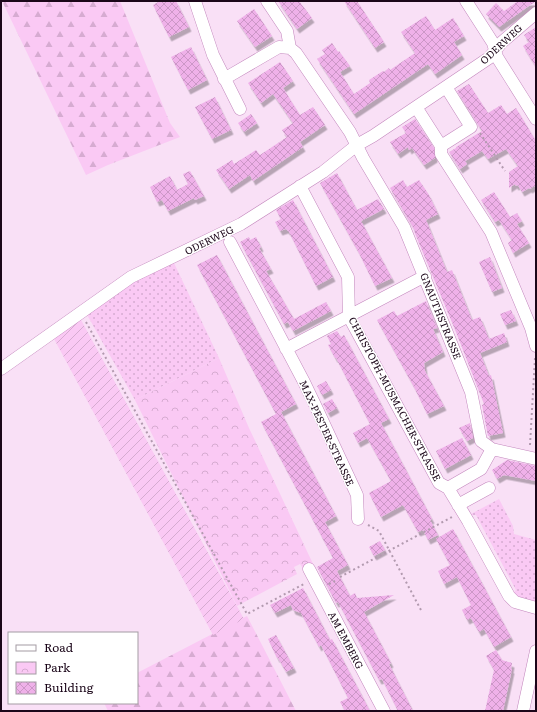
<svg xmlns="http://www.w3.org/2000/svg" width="537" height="712" viewBox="0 0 537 712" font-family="Literata,serif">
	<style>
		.grass { fill: url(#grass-dots) }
		.forest { fill: url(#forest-firs) }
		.park { fill: url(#park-crowns) }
		.garden { fill: url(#garden-furrows) }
		.building { fill: url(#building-cross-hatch); filter: url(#shadow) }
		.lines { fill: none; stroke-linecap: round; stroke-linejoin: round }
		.minor-casing { stroke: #c387bd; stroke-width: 13 }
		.path { stroke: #b29aaf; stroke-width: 2; stroke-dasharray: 2 3; stroke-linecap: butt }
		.minor { stroke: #fff; stroke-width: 12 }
		.labels { text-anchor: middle; stroke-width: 3; stroke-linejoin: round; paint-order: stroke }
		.street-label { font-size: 10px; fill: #1b0619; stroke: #fff }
	</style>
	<defs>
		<pattern id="grass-dots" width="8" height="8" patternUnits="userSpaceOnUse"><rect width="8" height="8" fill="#fac9f4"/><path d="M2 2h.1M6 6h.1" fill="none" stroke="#d6abd1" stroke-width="1.8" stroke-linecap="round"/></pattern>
		<pattern id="forest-firs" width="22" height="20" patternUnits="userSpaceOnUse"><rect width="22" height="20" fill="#fac9f4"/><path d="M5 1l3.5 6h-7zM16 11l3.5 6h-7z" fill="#d6abd1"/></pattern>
		<pattern id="park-crowns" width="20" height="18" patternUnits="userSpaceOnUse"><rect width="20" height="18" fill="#fac9f4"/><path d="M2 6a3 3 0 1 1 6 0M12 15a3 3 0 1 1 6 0" fill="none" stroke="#d6abd1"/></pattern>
		<pattern id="garden-furrows" width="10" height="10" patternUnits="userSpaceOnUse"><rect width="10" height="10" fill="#fac9f4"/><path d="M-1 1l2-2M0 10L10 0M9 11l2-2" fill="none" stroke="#d6abd1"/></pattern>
		<pattern id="building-cross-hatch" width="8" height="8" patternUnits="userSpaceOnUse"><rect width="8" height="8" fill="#efb1e9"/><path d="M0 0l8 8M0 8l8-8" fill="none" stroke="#cc97c7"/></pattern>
		<filter id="shadow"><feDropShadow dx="2.5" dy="4.5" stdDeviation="0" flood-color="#0004"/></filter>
	</defs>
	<rect width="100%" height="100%" fill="#f9e0f6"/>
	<path class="grass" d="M174 263 219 358 135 400 86 313 134 281Z
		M499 499 513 526 514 534 536 540V602L530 601 512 594 516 590 476 515H470L466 507 467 506 471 514Z"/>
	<path class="forest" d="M2 1H120L170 123 180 137 108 165 86 175Z
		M247 616 296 711H108L104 703H137V673Z"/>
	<path class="park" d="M219 358 249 428 314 566 304 570 300 564 294 567 297 574 237 606 135 400Z"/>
	<path class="garden" d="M80 318 244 619 213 635 53 337Z"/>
	<path class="building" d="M160 1H176L189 27 169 37 153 5Z
		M278 1H299L312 18 297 29Z
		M344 1H357L384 42 375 48Z
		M518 1H536L499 27 486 14 496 3 504 11Z
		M254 9 272 36 255 47 237 21Z
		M426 16 435 30 453 18 464 36 454 42 462 55 435 74 428 64 354 114 317 59 325 54 322 50 332 43 338 52 339 51 350 66 340 72 354 94 370 83 369 80 383 71 384 72 389 68 390 70 415 53 401 32Z
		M536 27V67L523 46 529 42 524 35Z
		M191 47 207 80 188 90 171 57Z
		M280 62 293 81 283 88 300 115 313 107 325 125 300 142 303 147 253 181 250 175 229 189 216 170 232 160 234 164 256 150 260 155 287 137 282 130 293 123 273 94 261 103 248 83Z
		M469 84 488 113 501 105 507 114 516 108 536 141V185L530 189 529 188 522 192 518 185 516 186 515 184 509 188V172L518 166 506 149 488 159 482 151 465 161 467 164 460 169 449 152 456 148V147L482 131 457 91Z
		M215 97 231 130 212 139 195 107Z
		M251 114 257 123 244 132 238 123Z
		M415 119 434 148 435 158 424 165 412 148 409 150 408 147 398 154 390 142 406 133 402 127Z
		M190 171 204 196 195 200 194 198 168 211 162 200 157 202 150 187 170 176 177 190 188 184 183 174Z
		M337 173 357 210 378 199 384 209 361 221 392 278 375 286 360 255 320 183Z
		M403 180 407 187 419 180 429 195 438 214 426 220 447 272 452 270 472 320 480 317 489 339 504 333 507 342 480 353 489 376 491 375 503 433 488 436 482 405 484 404 456 332 414 231H415L390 188Z
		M494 192 510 217 517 213 522 221 517 224 529 243 513 253 508 243 512 240 499 220 495 222 481 200Z
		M293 200 333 277 316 286 289 232 286 229 280 231 275 222 281 219 276 210Z
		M249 237 250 240 256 237 261 247 259 248 271 269 266 271 294 319 326 302 331 311 293 331 288 322 284 324 240 242Z
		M217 255 296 404 281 412 336 516 325 522 348 565 337 571 350 596 355 593 357 598 394 595 364 612 391 663 389 664 413 711H398L382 679 379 680 338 602 336 603 317 567 333 558 261 422 276 414 197 265Z
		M490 257 502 288 492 292 479 262Z
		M426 301 437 328 433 329 443 352 424 363 425 371 444 406 427 414 415 389 377 320 394 311 397 316Z
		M511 310 516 321 505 325 500 314Z
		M337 331 341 337 344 335 389 419 381 423 432 519 430 520 438 535 428 540 423 530 418 532 403 505 381 517 369 493 391 481 367 438 358 443 353 433 370 424 336 358H335L328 345 331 344 327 336Z
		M326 381 331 390 322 395 317 386Z
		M332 399 337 408 328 413 323 404Z
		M470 423 473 438 467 441 459 428Z
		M462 438 471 455 445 469 436 451Z
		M507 460 536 466V481L504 475 497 479 492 470Z
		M453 529 511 637 494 647 484 629 479 632 471 618 467 620 462 610 471 605 457 577 444 584 438 571 450 565 436 539Z
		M380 541 385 550 374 556 369 547Z
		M303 588 330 640 332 639 370 711H345L340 702 348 698 321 645 319 647 301 613 293 610 291 605 275 613 270 605Z
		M276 635 294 668 286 672 278 658H277L268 639Z
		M496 650 502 660 512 663 511 669H512L503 711H485L494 670 486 656Z"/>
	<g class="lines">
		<defs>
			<path id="minor" d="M195 1 213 55 240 109
				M267 1 287 31 290 48
				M466 1 493 43 497 57 536 119
				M224 79 279 47 290 48 296 53 350 132 363 158 404 227 471 392 481 441 492 449 536 459
				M416 107 441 146 471 127 446 87
				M441 146V154L491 232 531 328 536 346
				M300 186 348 277 349 317 439 483 448 488 468 521 509 596 515 602 536 608
				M230 242 304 382 317 409 357 495 358 519
				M286 349 425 276
				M1 369 131 277 241 224 323 172 357 145 373 136 489 58 502 42 536 13
				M448 488 481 469 492 449
				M458 505 489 488
				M309 569 384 711
				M523 711 536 651"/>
		</defs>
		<use href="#minor" class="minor-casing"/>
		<path class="path" d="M480 133 505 171
			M86 322 247 614 304 584
			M530 445 535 358
			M368 525 379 531 422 612
			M340 577 452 517
			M329 584 335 581"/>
		<use href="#minor" class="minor"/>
	</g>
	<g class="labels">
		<g class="street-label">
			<text transform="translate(501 44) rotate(-43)" y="4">ODERWEG</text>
			<text transform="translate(209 240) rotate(-26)" y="4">ODERWEG</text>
			<text transform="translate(441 316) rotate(68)" y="4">GNAUTHSTRASSE</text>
			<text transform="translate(395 399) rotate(62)" y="4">CHRISTOPH-MUSMACHER-STRASSE</text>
			<text transform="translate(327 433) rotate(65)" y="4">MAX-PESTER-STRASSE</text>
			<text transform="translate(346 640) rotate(62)" y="4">AM EMBERG</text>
		</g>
	</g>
	<rect width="537" height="712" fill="none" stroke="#1b0619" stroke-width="4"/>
	<rect x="8" y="632" width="130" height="72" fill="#ffffff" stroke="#a49ba3"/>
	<rect x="16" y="645" width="20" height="6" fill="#ffffff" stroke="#a49ba3"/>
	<text x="44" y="652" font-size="12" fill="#1b0619">Road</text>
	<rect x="16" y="662" width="20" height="12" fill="url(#park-crowns)" stroke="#a49ba3"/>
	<text x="44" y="672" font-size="12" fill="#1b0619">Park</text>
	<rect x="16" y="682" width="20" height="12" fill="url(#building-cross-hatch)" stroke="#a49ba3"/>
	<text x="44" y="692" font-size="12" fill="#1b0619">Building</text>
</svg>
